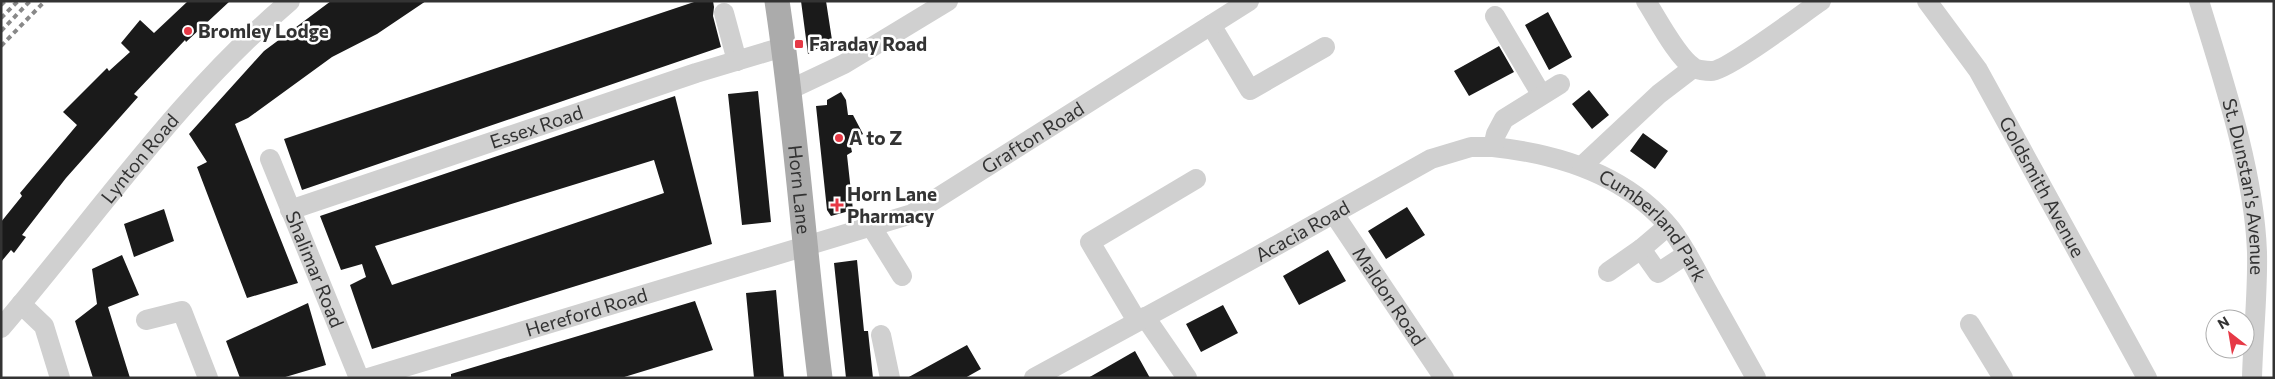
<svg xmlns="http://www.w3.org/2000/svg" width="2275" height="379" viewBox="0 0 2275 379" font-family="Commissioner,sans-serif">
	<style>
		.building { fill: #1a1a1a; fill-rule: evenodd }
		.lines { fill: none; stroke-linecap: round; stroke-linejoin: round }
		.minor { stroke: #d0d0d0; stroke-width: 20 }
		.major { stroke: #ababab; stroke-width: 25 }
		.rail { stroke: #888; stroke-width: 4; stroke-dasharray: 5 4; stroke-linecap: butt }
		.poi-dot { fill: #e63946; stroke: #fff; stroke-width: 2 }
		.labels { text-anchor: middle; stroke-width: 5; stroke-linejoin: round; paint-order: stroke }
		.poi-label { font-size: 19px; font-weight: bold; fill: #333; stroke: #fff; text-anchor: start }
		.street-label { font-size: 19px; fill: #333; stroke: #fff }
	</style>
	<rect width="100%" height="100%" fill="#fff"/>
	<path class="building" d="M188 1H230L186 42 185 40 134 94 138 97 66 178 22 235 26 237 14 253 11 250 1 262V222L22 196 20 193 77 125 63 112 107 68 109 71 130 52 121 43 140 20 154 33Z
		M331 1H426L377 34 332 57 248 118 235 124 298 283 247 298 197 167 207 162 189 134 264 51Z
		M697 1H713L714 7 713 16 721 47 302 190 284 139Z
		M801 1H826L832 40 808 54Z
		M1548 12 1572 57 1549 70 1525 25Z
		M1499 46 1514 72 1469 96 1454 71Z
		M1589 90 1609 115 1592 129 1572 104Z
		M758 91 771 222 742 225 728 94Z
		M841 92 846 100 848 115H853L863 134 850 143 852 152 847 155 853 210 831 216 827 210 816 106 827 105V100Z
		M675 96 712 244 372 349 350 285 366 277 362 264 341 270 320 216ZM654 160 664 193 392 285 375 246Z
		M1643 133 1668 151 1655 169 1630 151Z
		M1407 207 1425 235 1386 259 1368 231Z
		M164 209 174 241 134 257 124 224Z
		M1328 250 1346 281 1299 305 1283 276Z
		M122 255 139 295 108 307 130 378H93L75 321 97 304 92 269Z
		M857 260 864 331H868L873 378H846L834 263Z
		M776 290 784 378H754L746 293Z
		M695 301 713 350 621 378H451V374Z
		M308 303 326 365 282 378H240L226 341Z
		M1223 305 1238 333 1201 352 1186 324Z
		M967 345 981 369 965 378H907Z
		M1135 351 1150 378H1088Z"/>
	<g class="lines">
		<g class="minor">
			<path d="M1646 1C1657 18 1677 57 1693 67 1696 70 1707 71 1711 71 1727 71 1803 13 1821 1"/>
			<path id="s1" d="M1927 1 1978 70 2147 378"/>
			<path id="s2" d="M2199 1C2223 79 2254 171 2257 252 2258 293 2253 337 2252 378"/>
			<path d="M724 13 737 61"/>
			<path d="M1495 16 1541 94"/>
			<path d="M1211 25 1250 90 1325 47"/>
			<path d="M789 90 844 64 948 1"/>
			<path id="s3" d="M1493 147C1559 154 1627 175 1671 229 1684 246 1694 266 1704 285 1721 316 1739 347 1756 378"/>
			<path id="s4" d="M270 159 359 378"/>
			<path d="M1582 166 1659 94 1693 68"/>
			<path id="s5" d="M290 210 696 73 783 47"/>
			<path id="s6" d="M1334 214 1444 378"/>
			<path d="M871 226 902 276"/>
			<path d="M1641 249 1658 273 1687 254"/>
			<path d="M1608 272 1641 249 1668 226"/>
			<path d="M21 304 44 326 60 378"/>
			<path d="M1145 317 1187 378"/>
			<path d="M146 320 182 311 208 378"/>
			<path d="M1137 321 1090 242 1196 179"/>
			<path d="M1970 324 2003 378"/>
			<path id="s7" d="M1 328C96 217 179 95 290 1"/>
			<path d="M881 335 890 378"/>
			<path id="s8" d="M368 378 912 214 1249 1"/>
			<path id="s9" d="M1034 378 1247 262 1431 159 1471 147H1493L1496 134 1504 119 1560 84"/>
		</g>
		<path class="major" id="s10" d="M777 1C796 126 804 252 820 378"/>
		<path class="rail" d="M1 5 5 1
			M1 18 18 1
			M1 31 30 1
			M1 46 45 1"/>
	</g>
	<g class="poi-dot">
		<circle cx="188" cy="31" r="5"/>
		<rect x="794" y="39" width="10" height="10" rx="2.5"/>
		<circle cx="839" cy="138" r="5"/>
		<path d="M834.5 197.5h5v5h5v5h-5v5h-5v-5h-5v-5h5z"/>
	</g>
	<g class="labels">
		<g class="poi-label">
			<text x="198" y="38">Bromley Lodge</text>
			<text x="809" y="51">Faraday Road</text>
			<text x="849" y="145">A to Z</text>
			<text x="847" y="201">Horn Lane<tspan x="847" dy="22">Pharmacy</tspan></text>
		</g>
		<g class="street-label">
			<text dy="7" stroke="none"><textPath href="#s5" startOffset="260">Essex Road</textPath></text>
			<text dy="7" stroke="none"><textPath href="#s8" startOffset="711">Grafton Road</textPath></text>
			<text dy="7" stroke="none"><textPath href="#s7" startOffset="219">Lynton Road</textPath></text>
			<text dy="7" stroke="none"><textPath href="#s1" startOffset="219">Goldsmith Avenue</textPath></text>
			<text dy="7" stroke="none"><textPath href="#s2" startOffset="192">St. Dunstan's Avenue</textPath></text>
			<text dy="7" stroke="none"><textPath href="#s10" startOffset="190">Horn Lane</textPath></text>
			<text dy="7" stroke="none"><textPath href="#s3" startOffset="186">Cumberland Park</textPath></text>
			<text dy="7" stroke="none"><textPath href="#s9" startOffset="306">Acacia Road</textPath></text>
			<text dy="7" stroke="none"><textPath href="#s4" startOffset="119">Shalimar Road</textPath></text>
			<text dy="7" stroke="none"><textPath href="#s6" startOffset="99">Maldon Road</textPath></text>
			<text dy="7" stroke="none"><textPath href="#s8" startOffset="228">Hereford Road</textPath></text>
		</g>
	</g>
	<rect width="2275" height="379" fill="none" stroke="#333333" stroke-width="5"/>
	<g transform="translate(2230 334) rotate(329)"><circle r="24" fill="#ffffff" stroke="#adadad"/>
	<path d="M0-4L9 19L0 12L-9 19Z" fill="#e63946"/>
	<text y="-8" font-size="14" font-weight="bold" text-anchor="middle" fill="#333333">N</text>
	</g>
</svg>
